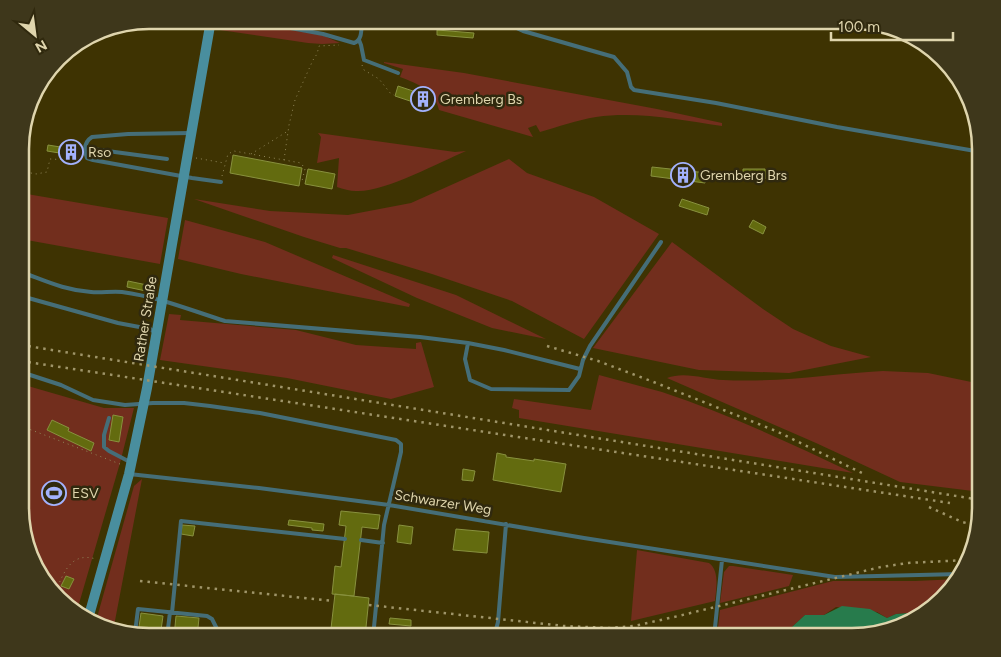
<svg xmlns="http://www.w3.org/2000/svg" width="1001" height="657" viewBox="0 0 1001 657" font-family="Figtree,sans-serif">
	<style>
		.green { fill: #722e1d }
		.water { fill: #277b4c }
		.building { fill: #636b0f; stroke: #88913e }
		.lines { fill: none; stroke-linecap: round; stroke-linejoin: round }
		.path { stroke: #908659; stroke-width: 1; stroke-dasharray: 1 4; stroke-linecap: butt }
		.lane { stroke: #456e78; stroke-width: 4 }
		.secondary { stroke: #498e9e; stroke-width: 10 }
		.rail { stroke: #9f9569; stroke-width: 2.5; stroke-dasharray: 2.5 5; stroke-linecap: butt }
		.labels { text-anchor: middle; stroke-width: 5; stroke-linejoin: round; paint-order: stroke }
		.poi-label { font-size: 14px; fill: #dfd5ad; stroke: #30290e; text-anchor: start }
		.street-label { font-size: 14px; fill: #dfd5ad; stroke: #30290e }
		.rim { fill: none; stroke: #dfd5ad; stroke-width: 2.5 }
	</style>
	<rect width="100%" height="100%" fill="#3e3302"/>
	<path class="green" d="M221 20 311 33 324 36 340 43 322 44 308 43 220 30Z
		M384 62 464 73 657 109 722 123V126C680 120 638 111 596 117 577 120 558 127 540 132L536 125 528 128 533 137 439 110C435 90 418 84 400 77L403 69 384 63Z
		M318 133 455 152 466 151C440 162 383 193 356 191 350 191 343 189 337 187L339 158 317 163 321 137Z
		M509 159 527 173 594 197 659 234 584 339 512 301 432 274 346 248H340L304 237 194 199 270 211 348 215 411 203Z
		M21 193 168 218 160 264 21 239Z
		M185 220 265 242 410 304 409 307 241 274 178 259Z
		M672 242 763 309 793 329 831 346 871 357 789 373 699 370 593 348Z
		M333 255 456 295 546 339 492 328 417 298 332 258Z
		M169 314 181 315 180 320 296 330 356 345 416 349V343L421 342 434 387 391 399 287 378 160 360Z
		M883 371 928 373 981 384V492L900 482 816 443 667 378C684 371 705 379 723 380 777 383 830 374 883 371Z
		M599 375C620 381 641 386 662 392 728 414 790 443 853 473L519 418V410L512 408 514 399 591 410Z
		M21 384 104 408H134L120 463 76 614 37 573 21 525Z
		M142 479 114 626 96 621 134 486Z
		M637 550 709 563C720 571 716 589 715 601L631 621Z
		M729 566H733L793 575 789 586 720 603 724 572Z
		M959 579 924 612 896 614 887 618 877 612 836 607 824 615H805L781 637H717L720 610 833 581H915Z"/>
	<path class="water" d="M842 606 870 609 887 618 896 614 924 612 916 620 860 637H781L805 615H824Z"/>
	<path class="building" d="M437 30 474 33 473 38 437 35Z
		M398 86 419 93 416 103 395 96Z
		M420 93 429 96 426 106 416 103Z
		M48 145 79 150 78 156 47 151Z
		M64 148 79 150 77 158 62 156Z
		M233 155 302 168 299 186 230 173Z
		M652 167 707 173 705 183 651 176Z
		M308 169 335 174 332 189 305 184Z
		M743 169H765V179L743 180Z
		M678 170 688 171 689 182 676 180Z
		M682 199 709 208 707 215 679 206Z
		M753 220 766 227 763 234 749 227Z
		M128 281 147 285 146 291 127 287Z
		M113 415 123 417 119 442 109 440Z
		M52 420 69 428 68 431 94 443 91 451 47 430Z
		M497 453 506 455V457L534 461V459L566 464 561 492 493 480Z
		M463 469 475 471 473 481 462 480Z
		M341 511 380 515 378 529 362 527 354 596 332 594 335 566 341 567 346 526 339 525Z
		M289 520 324 524 323 531 312 530V528L288 525Z
		M182 525 195 526 193 536 181 534Z
		M399 525 413 527 411 544 397 542Z
		M456 529 489 532 487 553 453 550Z
		M66 576 74 579 69 589 61 586Z
		M335 594 369 598 365 637H330Z
		M141 613 163 616 160 637H148L138 634Z
		M176 616 199 618 197 637H174Z
		M390 618 411 620V626L389 624Z"/>
	<g class="lines">
		<path class="path" d="M362 65 364 70 379 79 391 94 394 95
			M251 154 288 131
			M196 158 224 163
			M284 160 289 125 295 100 313 60 317 54 319 46 339 45
			M21 171 36 174 47 172 50 159 72 160 82 159
			M222 176 228 154 234 151 301 163 305 169 302 181
			M21 426 120 464
			M54 590 57 588C65 570 72 552 96 559"/>
		<path class="lane" d="M248 20 323 34 354 43C363 40 361 28 362 20
			M499 20 523 31 614 57 627 72 631 87 634 90 716 103 837 127 981 152
			M359 40 361 45 364 60 398 73
			M191 133 128 134 92 137C84 142 84 150 87 158L93 160 192 178 221 182
			M85 148 167 159
			M21 272C46 281 64 290 91 292 101 293 112 291 122 292 159 297 190 310 225 321L420 337 468 343 504 350 580 369
			M21 296 118 323 150 329 156 333
			M468 343 465 359 470 380 491 389 569 390 579 376 583 360 590 346 661 242
			M21 372 61 385 93 400 125 405 153 403H184L210 406 260 413 396 440 401 444V452L384 525 373 637
			M109 418 104 435V447L109 451 130 462
			M129 474 259 488 389 505 584 538 835 577 961 574
			M361 540 383 543
			M172 613 181 521 345 539
			M135 633 138 609 207 616 212 619 221 637
			M167 637 170 612
			M494 637 498 622 506 524
			M714 637 722 560"/>
		<path class="secondary" d="M88 619 129 474 147 388 211 20"/>
		<path class="rail" d="M21 345 981 500
			M547 346 598 361 651 381 776 431 862 473
			M21 361 950 503
			M929 507 962 522 978 526
			M140 581 334 601
			M369 605 564 626 610 628 634 626 674 617 881 567 908 563 966 560"/>
	</g>
	<defs>
		<symbol id="building-ring" viewBox="-11 -11 22 22"><circle r="9.5" fill="#30290e" stroke="#a3b2fd" stroke-width="1.5"/><path d="M-4-6H4V6H1V3H-1V6H-4ZM-2.5-4.3h1.7v1.8h-1.7ZM.8-4.3h1.7v1.8H.8ZM-2.5-1h1.7V.8h-1.7ZM.8-1h1.7V.8H.8Z" fill="#a3b2fd"/></symbol>
		<symbol id="stadium-ring" viewBox="-11 -11 22 22"><circle r="9.5" fill="#30290e" stroke="#a3b2fd" stroke-width="1.5"/><path d="M0-5a6.5 5 0 1 0 0 10a6.5 5 0 1 0 0-10ZM-3.5-1.8h7v3.6h-7Z" fill="#a3b2fd"/></symbol>
	</defs>
	<g fill-rule="evenodd">
		<use href="#building-ring" x="409" y="85" width="28" height="28"/>
		<use href="#building-ring" x="57" y="138" width="28" height="28"/>
		<use href="#building-ring" x="669" y="161" width="28" height="28"/>
		<use href="#stadium-ring" x="40" y="479" width="28" height="28"/>
	</g>
	<g class="labels">
		<g class="poi-label">
			<text x="440" y="104">Gremberg Bs</text>
			<text x="88" y="157">Rso</text>
			<text x="700" y="180">Gremberg Brs</text>
			<text x="72" y="498">ESV</text>
		</g>
		<g class="street-label">
			<text transform="translate(145 319) rotate(-81)" y="5">Rather Straße</text>
			<text transform="translate(443 502) rotate(9)" y="5">Schwarzer Weg</text>
		</g>
	</g>
	<path d="M0 0H1001V657H0ZM149 29H852A120 120 0 0 1 972 149V508A120 120 0 0 1 852 628H149A120 120 0 0 1 29 508V149A120 120 0 0 1 149 29Z" fill="#3e371b" fill-rule="evenodd"/>
	<path class="rim" d="M149 29H852A120 120 0 0 1 972 149V508A120 120 0 0 1 852 628H149A120 120 0 0 1 29 508V149A120 120 0 0 1 149 29Z"/>
	<g transform="translate(35 35) rotate(151)" stroke="#30290e" stroke-width="4" paint-order="stroke">
	<path d="M0-4L9 19L0 12L-9 19Z" fill="#dfd5ad"/>
	<text y="-8" font-size="14" font-weight="bold" text-anchor="middle" fill="#dfd5ad">N</text>
	</g>
	<path d="M831 32v8h122v-8" fill="none" stroke="#dfd5ad" stroke-width="2.5"/>
	<text x="838" y="32" font-size="15" fill="#dfd5ad" stroke="#30290e" stroke-width="4" paint-order="stroke">100 m</text>
</svg>
